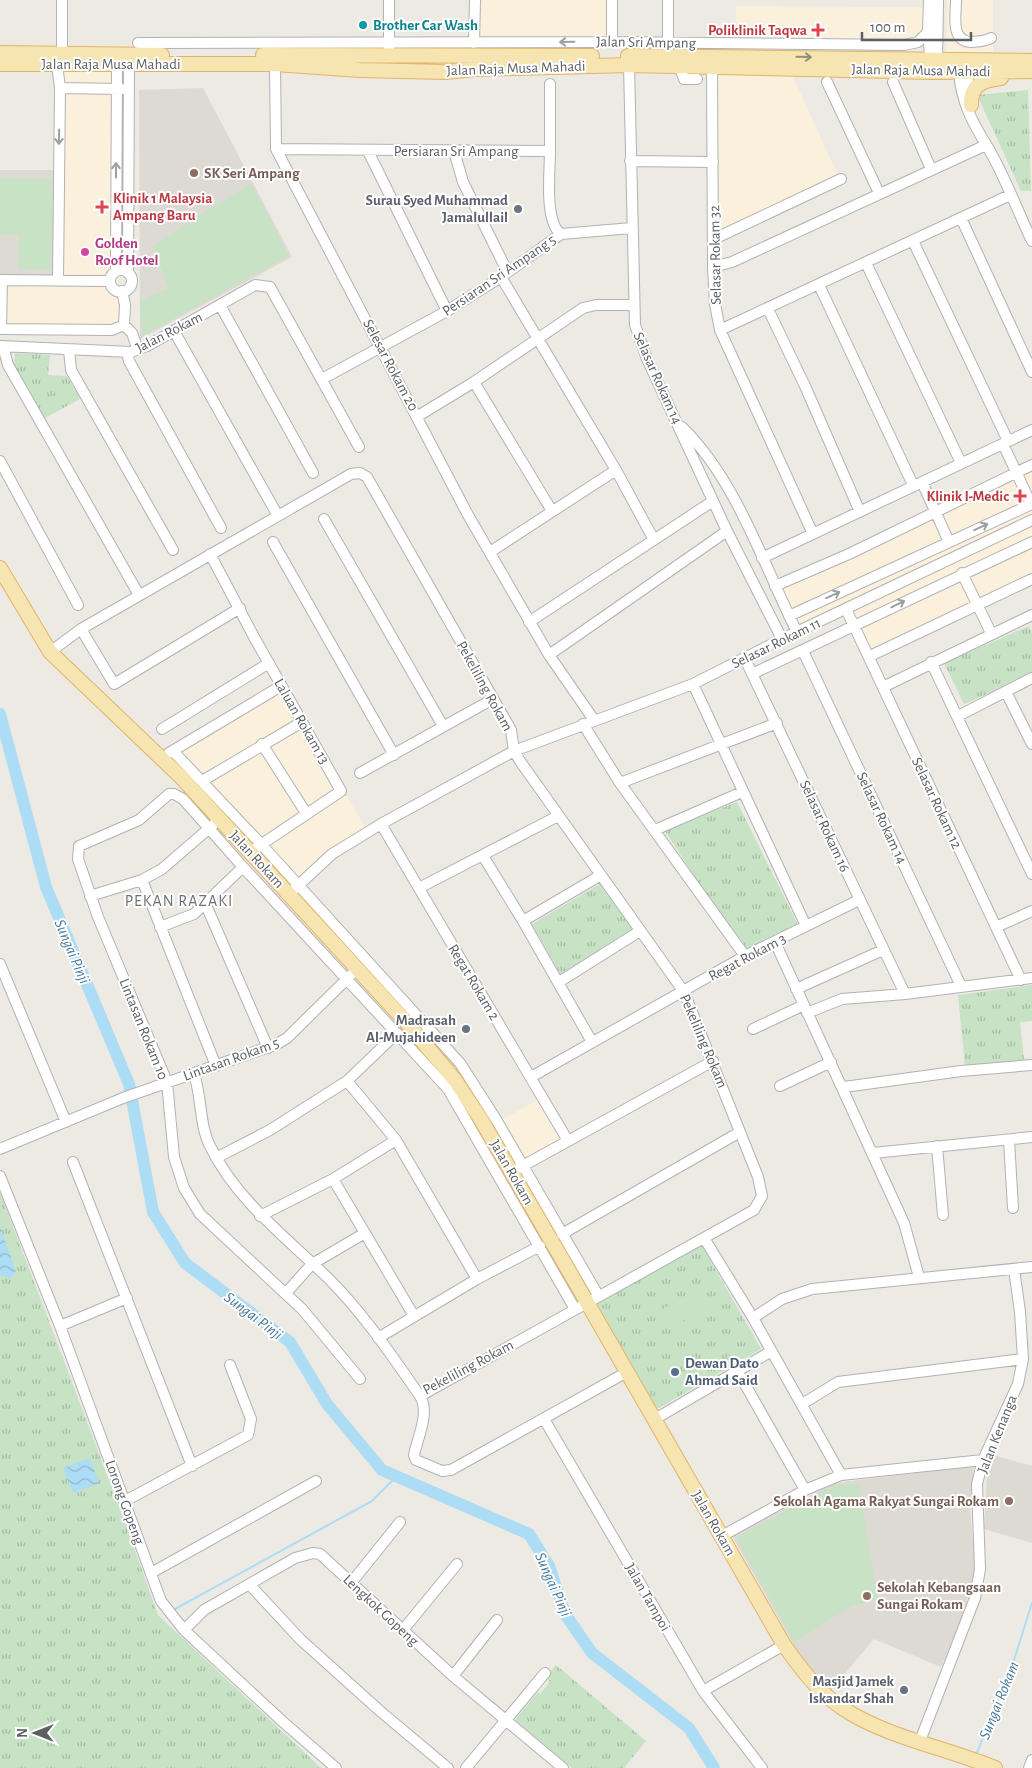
<svg xmlns="http://www.w3.org/2000/svg" width="1032" height="1768" viewBox="0 0 1032 1768" font-family="'Alegreya Sans',sans-serif">
	<style>
		.commercial { fill: #faf0dc }
		.education { fill: #ddd9d3 }
		.grass { fill: url(#grass-tufts) }
		.pitch { fill: #c7e2c4 }
		.water { fill: url(#water-waves) }
		.lines { fill: none; stroke-linecap: round; stroke-linejoin: round }
		.stream { stroke: #acddf5; stroke-width: 2 }
		.river { stroke: #acddf5; stroke-width: 12 }
		.minor-casing { stroke: #b0b2b5; stroke-width: 12 }
		.major-casing { stroke: #e1b469; stroke-width: 16 }
		.minor { stroke: #fff; stroke-width: 10 }
		.major { stroke: #f6e4b1; stroke-width: 14 }
		.oneway { stroke: #9da0a1 }
		.oneway2 { stroke: #928e7e }
		.culture-dot { fill: #0f9aa8; stroke: #fff; stroke-width: 2 }
		.health-dot { fill: #e0444e; stroke: #fff; stroke-width: 2 }
		.education-dot { fill: #8d6e63; stroke: #fff; stroke-width: 2 }
		.worship-dot { fill: #6b7280; stroke: #fff; stroke-width: 2 }
		.hotel-dot { fill: #d1479c; stroke: #fff; stroke-width: 2 }
		.service-dot { fill: #5c6f8a; stroke: #fff; stroke-width: 2 }
		.labels { text-anchor: middle; stroke-width: 4; stroke-linejoin: round; paint-order: stroke }
		.culture-label { font-size: 15px; font-weight: bold; fill: #0d838f; stroke: #fff; text-anchor: start }
		.health-label { font-size: 15px; font-weight: bold; fill: #be3a42; stroke: #fff; text-anchor: end }
		.street-label { font-size: 15px; fill: #5c6063; stroke: #fff }
		.education-label { font-size: 15px; font-weight: bold; fill: #785e54; stroke: #fff; text-anchor: start }
		.worship-label { font-size: 15px; font-weight: bold; fill: #5b616d; stroke: #fff; text-anchor: end }
		.hotel-label { font-size: 15px; font-weight: bold; fill: #b23c85; stroke: #fff; text-anchor: start }
		.service-label { font-size: 15px; font-weight: bold; fill: #4e5e75; stroke: #fff; text-anchor: start }
		.neighbourhood-label { font-size: 16px; letter-spacing: 1px; fill: #6d7275; stroke: #fff }
		.water-label { font-size: 16px; font-style: italic; fill: #487a9d; stroke: #fff }
	</style>
	<defs>
		<pattern id="grass-tufts" width="24" height="20" patternUnits="userSpaceOnUse" patternTransform="scale(1.25)"><rect width="24" height="20" fill="#c7e2c4"/><path d="M3 7l-1-3M5 7V3M7 7l1-3M15 17l-1-3M17 17v-4M19 17l1-3" fill="none" stroke="#a5bba3"/></pattern>
		<pattern id="water-waves" width="16" height="10" patternUnits="userSpaceOnUse" patternTransform="scale(1.25)"><rect width="16" height="10" fill="#acddf5"/><path d="M0 5q4-4 8 0t8 0" fill="none" stroke="#8fb7ca"/></pattern>
	</defs>
	<rect width="100%" height="100%" fill="#edeae4"/>
	<path class="commercial" d="M474 0H613V43H474Z
		M947 0H993V52H947Z
		M736 6 924 7V43H736Z
		M711 66 789 68 840 180 713 239Z
		M58 68 121 69 118 325 0 323V278L55 279Z
		M1032 467V578L869 656 846 609 796 632 778 586Z
		M281 685 368 832 297 886 173 751Z
		M542 1097 566 1140 525 1163 500 1121Z"/>
	<path class="education" d="M203 88 292 257 140 339 139 90Z
		M0 170H54L53 276 0 275Z
		M993 1455 1032 1466V1543L984 1529 987 1473Z
		M974 1466 970 1506 975 1571 961 1621 941 1667 874 1639 831 1690 800 1656 732 1536 834 1483Z"/>
	<path class="grass" d="M1028 90 1031 191H1021L977 95Z
		M15 353 50 355 48 375 67 376 80 399 45 418 14 366Z
		M1029 626 1032 632V674L964 704 944 663Z
		M737 802 798 925 743 951 665 831Z
		M600 884 632 929 561 975 532 924Z
		M1032 985V1021L1020 1022 1024 1060 965 1066 958 995Z
		M0 1192 123 1517 158 1615 321 1768H0Z
		M701 1244 761 1349 657 1409 597 1304Z
		M556 1665 646 1741 624 1768H572L515 1720 538 1692 540 1694 550 1682 545 1677Z"/>
	<path class="pitch" d="M0 178 52 179 51 270 18 269 19 235H0Z
		M251 183 289 256 142 336 140 301 169 288 153 246Z
		M694 1291 703 1309 672 1327 663 1309Z
		M859 1484 877 1599 851 1606 794 1642 736 1538 833 1486Z"/>
	<path class="water" d="M0 1226 16 1272 10 1279 0 1275Z
		M90 1458 99 1483 73 1493 63 1468Z"/>
	<g class="lines">
		<path class="stream" d="M175 1609 372 1501 397 1476
			M976 1755 1013 1663 1032 1603"/>
		<path class="river" d="M0 714 46 887 129 1084 153 1212 185 1263 290 1342 327 1404 382 1470 529 1534 549 1566 565 1614 592 1653 689 1728 714 1768"/>
		<defs>
			<path id="minor" d="M62 0V54
				M612 0V42
				M929 0 928 32 931 66
				M956 0C956 16 950 42 972 42 979 41 984 42 991 38
				M138 43 612 42 904 45 918 42 928 32
				M474 43 475 0
				M389 49V0
				M668 49V0
				M626 59 629 65 635 325 647 359 727 531 782 639
				M125 60 129 64 128 273
				M57 64 60 88 58 281
				M275 64 276 149 468 515 549 655 594 720
				M676 64 679 65 684 79H697
				M712 66 713 267 715 304 720 330 813 534
				M935 66 937 61 938 0
				M959 71C961 101 972 122 987 146 1005 176 1017 210 1032 241
				M967 72 970 100
				M827 82 879 193
				M893 82 931 169
				M60 88 122 89
				M276 149 550 151C550 171 544 222 561 234
				M368 151 447 311
				M454 151 463 182 507 271
				M550 151V84
				M630 161 713 162
				M961 218 1032 372
				M714 239 841 179
				M913 241 1008 441
				M866 263 961 463
				M713 267 732 262 986 145
				M110 281a11 11 0 1 1 22 0a11 11 0 1 1-22 0Z
				M116 271 117 65 119 58
				M501 277 616 470 654 540
				M0 280 110 281
				M819 285 913 485
				M220 305 313 473
				M768 309 805 386 860 512
				M124 325 132 333 138 350
				M0 329 112 330 124 325 125 305 122 291
				M1 329 2 280
				M720 330 1010 195
				M174 331 278 516
				M0 346 131 352 147 346 255 285 270 287 359 447
				M3 346 8 365 139 595
				M69 350 71 370 173 550
				M127 352 129 361 221 528
				M322 379 447 311 501 277 561 234 632 228
				M474 382 552 511
				M418 416 474 382 583 308 596 305H633
				M682 427C737 481 763 564 797 632
				M1003 444 1031 504
				M0 461 78 605
				M922 482 949 542
				M324 519 443 726
				M273 542 394 755
				M490 552 616 470
				M210 554 254 637 341 791 256 848
				M762 558 1032 430
				M962 573 991 633
				M775 586 849 554 1032 465
				M846 609 1021 980
				M789 616 1032 504
				M529 622 713 501
				M81 629 114 684 240 608
				M803 651 961 986
				M50 652 81 629 351 474 360 473 367 477 511 730 514 751 520 761 684 992 758 1177 762 1196 754 1210 420 1396C392 1356 364 1314 329 1279 287 1238 238 1202 211 1148 199 1126 202 1097 194 1074
				M549 655 727 531
				M870 656 1032 579
				M745 659 905 994
				M931 662 1032 874
				M754 673 1032 542
				M693 684 806 926
				M883 687 1032 615
				M1006 692 1032 744
				M958 716 1032 678
				M583 724 620 783 745 956
				M162 729 269 663
				M262 744 306 813
				M173 751 261 844 460 1063 497 1121 598 1295
				M169 753 281 686
				M360 773 493 699
				M202 781 302 722
				M620 783 777 723
				M381 824 568 1141
				M655 830 742 792
				M483 856 523 921 592 1042
				M142 880 216 1066
				M419 888 558 816
				M289 894 332 854 381 824 514 751 693 684 782 639 1032 520
				M90 896 142 880 162 869 213 825
				M206 905 268 1048
				M523 921 601 875
				M160 927 194 914 243 867
				M996 927 1032 911
				M775 942 904 1223 919 1277
				M0 964 66 1122
				M559 982 640 931
				M796 989 883 950
				M807 1013 842 999 905 994 1032 978
				M753 1029 804 1005
				M531 1077 745 956 859 900
				M347 1081 396 1140 477 1279
				M780 1086 831 1062
				M844 1087 961 1071 1032 1065
				M1009 1140 1013 1208
				M937 1146 943 1215
				M0 1149 123 1098 277 1044 287 1038 351 975
				M873 1153 1032 1137
				M216 1158 270 1130 347 1081 397 1033
				M73 1162 192 1466
				M519 1168 713 1061
				M0 1176 60 1326 161 1601 184 1630 282 1721 336 1768
				M333 1179 414 1316
				M260 1216 333 1179 396 1140
				M562 1234 740 1132
				M704 1238 753 1318 841 1475
				M286 1293 312 1264 365 1233
				M753 1318 782 1299 812 1289 1032 1267
				M60 1326 127 1298
				M378 1338 477 1279 540 1246
				M738 1372 805 1490
				M360 1379 302 1309 200 1214 184 1188 174 1157 167 1082 98 917 78 859 79 846 139 820 169 794H174L183 799 243 867 448 1089 575 1309
				M420 1396C430 1413 418 1436 414 1455L416 1460 442 1471 451 1470 627 1372
				M802 1404 838 1382 1023 1359
				M544 1419 703 1691 762 1768
				M655 1419 770 1352
				M125 1501 248 1435 251 1419 230 1365
				M722 1536 805 1490 841 1475 983 1460
				M151 1573 316 1481
				M351 1583 400 1522
				M250 1585 300 1639 380 1711 448 1768
				M184 1630 204 1610 295 1558 313 1553 320 1554 453 1676 563 1768
				M403 1630 457 1564
				M453 1676 497 1620
				M703 1691 784 1645
				M920 1741 975 1598 980 1569 977 1484 983 1460 1018 1384 1023 1359 1020 1312 1014 1269
				M466 1768 545 1673
				M1029 1768 1032 1760"/>
			<path id="major" d="M0 53 162 55
				M263 55 592 56
				M628 56 1032 61
				M0 64H275L360 70 446 72 475 69 629 65 932 72 1032 71
				M971 105C970 85 983 80 1001 78
				M0 568 50 652 182 778 407 1023 455 1080 480 1118 569 1271 784 1645C801 1669 819 1693 844 1709 884 1736 949 1749 995 1768"/>
		</defs>
		<use href="#minor" class="minor-casing"/>
		<use href="#major" class="major-casing"/>
		<use href="#minor" class="minor"/>
		<use href="#major" class="major"/>
	</g>
	<defs><path id="oneway-shaft" d="M-6 0H5M1.5-3L5.5 0L1.5 3" fill="none" stroke-width="1.6" stroke-linecap="round" stroke-linejoin="round" transform="scale(1.25)"/></defs>
	<g class="oneway">
		<use href="#oneway-shaft" transform="translate(567 42) rotate(179)"/>
		<use href="#oneway-shaft" transform="translate(59 137) rotate(91)"/>
		<use href="#oneway-shaft" transform="translate(116 170) rotate(-90)"/>
		<use href="#oneway-shaft" transform="translate(981 527) rotate(-25)"/>
		<use href="#oneway-shaft" transform="translate(833 595) rotate(-25)"/>
		<use href="#oneway-shaft" transform="translate(898 604) rotate(-26)"/>
	</g>
	<use class="oneway2" href="#oneway-shaft" transform="translate(804 57) rotate(1)"/>
	<circle class="culture-dot" cx="363" cy="25" r="5"/>
	<g class="health-dot">
		<path d="M815.5 22.5h5v5h5v5h-5v5h-5v-5h-5v-5h5z"/>
		<path d="M99.5 199.5h5v5h5v5h-5v5h-5v-5h-5v-5h5z"/>
		<path d="M1017.5 488.5h5v5h5v5h-5v5h-5v-5h-5v-5h5z"/>
	</g>
	<g class="education-dot">
		<circle cx="194" cy="173" r="5"/>
		<circle cx="1009" cy="1501" r="5"/>
		<circle cx="867" cy="1596" r="5"/>
	</g>
	<g class="worship-dot">
		<circle cx="518" cy="209" r="5"/>
		<circle cx="466" cy="1029" r="5"/>
		<circle cx="904" cy="1690" r="5"/>
	</g>
	<circle class="hotel-dot" cx="85" cy="252" r="5"/>
	<circle class="service-dot" cx="675" cy="1372" r="5"/>
	<g class="labels">
		<g class="culture-label">
			<text x="373" y="30">Brother Car Wash</text>
		</g>
		<g class="health-label">
			<text x="807" y="35">Poliklinik Taqwa</text>
			<text x="113" y="203" text-anchor="start">Klinik 1 Malaysia<tspan x="113" dy="17">Ampang Baru</tspan></text>
			<text x="1009" y="501">Klinik I-Medic</text>
		</g>
		<g class="street-label">
			<text transform="translate(646 42) rotate(1)" y="5">Jalan Sri Ampang</text>
			<text x="111" y="69">Jalan Raja Musa Mahadi</text>
			<text transform="translate(516 68) rotate(-2)" y="5">Jalan Raja Musa Mahadi</text>
			<text transform="translate(921 70) rotate(1)" y="5">Jalan Raja Musa Mahadi</text>
			<text x="456" y="156">Persiaran Sri Ampang</text>
			<text transform="translate(715 255) rotate(-91)" y="5">Selasar Rokam 32</text>
			<text transform="translate(499 275) rotate(-34)" y="5">Persiaran Sri Ampang 5</text>
			<text transform="translate(169 332) rotate(-27)" y="5">Jalan Rokam</text>
			<text transform="translate(391 365) rotate(62)" y="5">Selesar Rokam 20</text>
			<text transform="translate(658 378) rotate(66)" y="5">Selasar Rokam 14</text>
			<text transform="translate(776 643) rotate(-26)" y="5">Selasar Rokam 11</text>
			<text transform="translate(485 686) rotate(61)" y="5">Pekeliling Rokam</text>
			<text transform="translate(302 721) rotate(60)" y="5">Laluan Rokam 13</text>
			<text transform="translate(937 803) rotate(65)" y="5">Selasar Rokam 12</text>
			<text transform="translate(882 818) rotate(65)" y="5">Selasar Rokam 14</text>
			<text transform="translate(825 826) rotate(65)" y="5">Selasar Rokam 16</text>
			<text transform="translate(257 859) rotate(47)" y="5">Jalan Rokam</text>
			<text transform="translate(747 957) rotate(-28)" y="5">Regat Rokam 3</text>
			<text transform="translate(474 982) rotate(59)" y="5">Regat Rokam 2</text>
			<text transform="translate(144 1029) rotate(68)" y="5">Lintasan Rokam 10</text>
			<text transform="translate(704 1041) rotate(67)" y="5">Pekeliling Rokam</text>
			<text transform="translate(231 1059) rotate(-20)" y="5">Lintasan Rokam 5</text>
			<text transform="translate(512 1172) rotate(60)" y="5">Jalan Rokam</text>
			<text transform="translate(468 1367) rotate(-28)" y="5">Pekeliling Rokam</text>
			<text transform="translate(997 1434) rotate(-68)" y="5">Jalan Kenanga</text>
			<text transform="translate(125 1502) rotate(70)" y="5">Lorong Gopeng</text>
			<text transform="translate(714 1523) rotate(60)" y="5">Jalan Rokam</text>
			<text transform="translate(648 1597) rotate(60)" y="5">Jalan Tampoi</text>
			<text transform="translate(381 1610) rotate(43)" y="5">Lengkok Gopeng</text>
		</g>
		<g class="education-label">
			<text x="204" y="178">SK Seri Ampang</text>
			<text x="999" y="1506" text-anchor="end">Sekolah Agama Rakyat Sungai Rokam</text>
			<text x="877" y="1592">Sekolah Kebangsaan<tspan x="877" dy="17">Sungai Rokam</tspan></text>
		</g>
		<g class="worship-label">
			<text x="508" y="205">Surau Syed Muhammad<tspan x="508" dy="17">Jamalullail</tspan></text>
			<text x="456" y="1025">Madrasah<tspan x="456" dy="17">Al-Mujahideen</tspan></text>
			<text x="894" y="1686">Masjid Jamek<tspan x="894" dy="17">Iskandar Shah</tspan></text>
		</g>
		<g class="hotel-label">
			<text x="95" y="248">Golden<tspan x="95" dy="17">Roof Hotel</tspan></text>
		</g>
		<g class="service-label">
			<text x="685" y="1368">Dewan Dato<tspan x="685" dy="17">Ahmad Said</tspan></text>
		</g>
		<g class="neighbourhood-label">
			<text x="179" y="906">PEKAN RAZAKI</text>
		</g>
		<g class="water-label">
			<text transform="translate(73 951) rotate(67)" y="6">Sungai Pinji</text>
			<text transform="translate(254 1315) rotate(37)" y="6">Sungai Pinji</text>
			<text transform="translate(554 1584) rotate(66)" y="6">Sungai Pinji</text>
			<text transform="translate(998 1700) rotate(-68)" y="6">Sungai Rokam</text>
		</g>
	</g>
	<g transform="translate(35 1733) rotate(270)" stroke="#ffffff" stroke-width="4" paint-order="stroke">
	<path d="M0-4L9 19L0 12L-9 19Z" fill="#5c6063"/>
	<text y="-8" font-size="14" font-weight="bold" text-anchor="middle" fill="#5c6063">N</text>
	</g>
	<path d="M862 32v8h109v-8" fill="none" stroke="#5c6063" stroke-width="2.5"/>
	<text x="870" y="32" font-size="15" fill="#5c6063" stroke="#ffffff" stroke-width="4" paint-order="stroke">100 m</text>
</svg>
